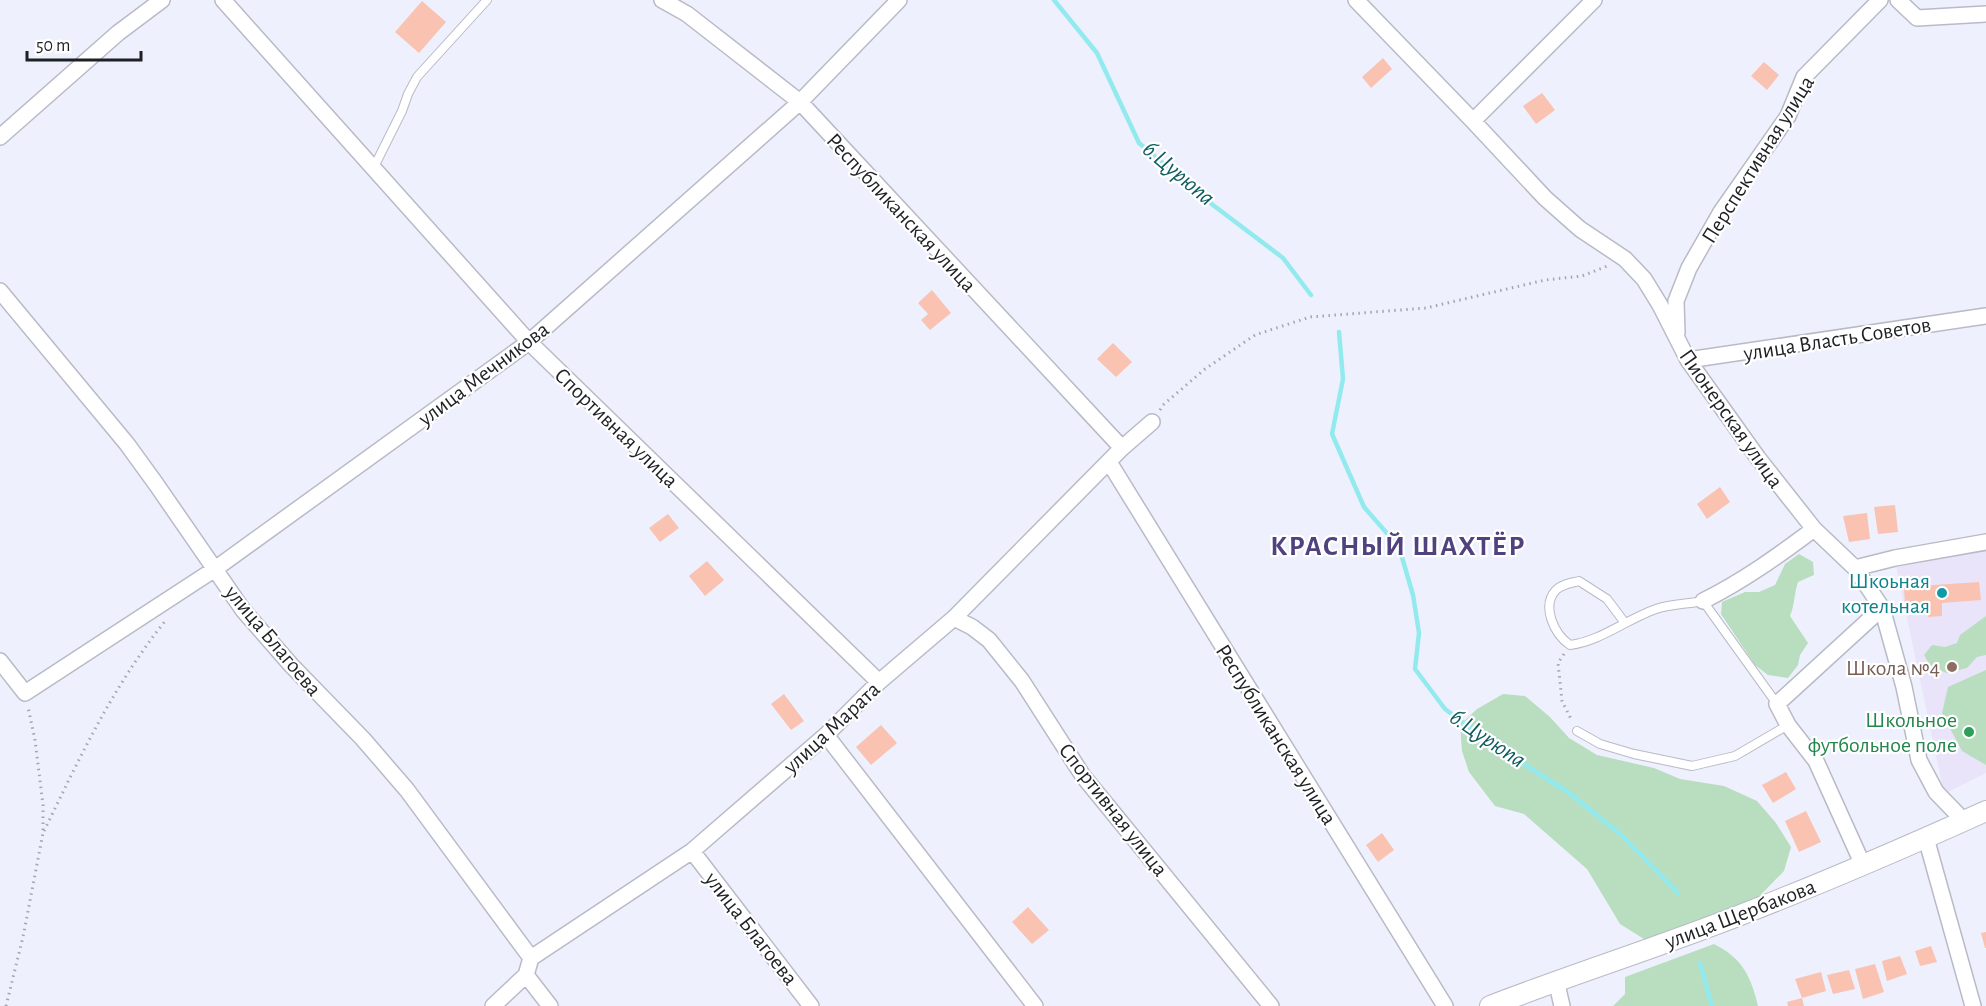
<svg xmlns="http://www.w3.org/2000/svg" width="1986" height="1006" viewBox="0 0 1986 1006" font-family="'Alegreya Sans',sans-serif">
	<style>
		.education { fill: #e9e4fa }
		.green { fill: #b8ddbf }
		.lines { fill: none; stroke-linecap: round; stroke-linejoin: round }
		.stream { stroke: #92eaee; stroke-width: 4.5 }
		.building { fill: #f9c2b1 }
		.service-casing { stroke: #b8bbc6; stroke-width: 10 }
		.minor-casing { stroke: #b8bbc6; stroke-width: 18 }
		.tertiary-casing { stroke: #b8bbc6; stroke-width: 22 }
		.path { stroke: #a4a6af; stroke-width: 3; stroke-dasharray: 1.5 4.5; stroke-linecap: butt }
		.service { stroke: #fff; stroke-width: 8 }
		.minor { stroke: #fff; stroke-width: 15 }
		.tertiary { stroke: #fff; stroke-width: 20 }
		.culture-dot { fill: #0f9aa8; stroke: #fff; stroke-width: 2 }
		.education-dot { fill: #8d6e63; stroke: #fff; stroke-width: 2 }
		.leisure-dot { fill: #2e9e5b; stroke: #fff; stroke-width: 2 }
		.labels { text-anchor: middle; stroke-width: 4.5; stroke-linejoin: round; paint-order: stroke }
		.street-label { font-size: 22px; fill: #1f2024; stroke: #fff }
		.culture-label { font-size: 22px; fill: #0d838f; stroke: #fff; text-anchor: end }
		.education-label { font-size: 22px; fill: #785e54; stroke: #fff; text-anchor: end }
		.leisure-label { font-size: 22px; fill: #27864d; stroke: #fff; text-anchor: end }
		.water-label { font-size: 24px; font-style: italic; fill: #105d60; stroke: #fff }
		.district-label { font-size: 28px; font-weight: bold; letter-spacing: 1.5px; fill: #4f427f; stroke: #fff }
	</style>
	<rect width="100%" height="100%" fill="#eef1fd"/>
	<path class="education" d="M1986 545V773L1944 794 1895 561Z"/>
	<path class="green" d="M1799 554 1813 562 1814 575 1798 582C1794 594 1795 604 1790 616L1808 643 1800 655 1798 665 1788 678 1768 675 1755 665 1721 614 1722 602 1745 592H1759L1775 585 1785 564Z
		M1986 616V655L1977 657 1967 668 1947 673 1931 667 1924 655 1932 645 1945 647 1957 643 1960 635Z
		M1986 670V765L1962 751 1942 713 1948 687Z
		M1503 694 1525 696 1550 717 1569 738 1597 755 1654 768 1680 779 1724 786 1757 801 1776 823 1791 847 1784 871 1741 915 1655 946 1620 924 1587 869 1524 814 1495 806 1469 772 1462 751 1460 725 1477 709Z
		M1714 944C1742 958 1751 976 1758 1006H1613L1625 994V977Z"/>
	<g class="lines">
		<path class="stream" d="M1054 0 1097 53 1139 143 1213 205 1283 258 1311 295
			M1339 332 1343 379 1332 434 1364 507 1399 547 1413 595 1419 633 1415 669 1445 709 1495 746 1568 792 1620 834 1678 893
			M1700 963 1712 1006"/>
	</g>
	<path class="building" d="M422 1 446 22 419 53 395 32Z
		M1383 58 1392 69 1371 88 1362 77Z
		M1764 62 1779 75 1767 90 1751 76Z
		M1542 93 1555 110 1536 124 1523 106Z
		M932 290 951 313 930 330 921 320 928 314 918 303Z
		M1113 343 1132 362 1116 377 1097 359Z
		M1720 487 1730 502 1707 519 1697 504Z
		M1895 505 1898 532 1878 534 1874 507Z
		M1867 513 1870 539 1849 542 1843 516Z
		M668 514 679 528 660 542 649 528Z
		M707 561 724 580 705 596 689 576Z
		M1979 582 1981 600 1942 603V616L1928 617 1927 604H1905L1904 587Z
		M784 694 804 721 791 730 771 704Z
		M881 725 897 743 871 765 856 747Z
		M1786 772 1796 789 1773 803 1762 785Z
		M1806 811 1821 842 1799 852 1785 821Z
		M1382 833 1394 850 1378 862 1366 845Z
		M1028 907 1049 930 1032 944 1012 922Z
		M1986 932V948H1985L1981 933Z
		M1931 946 1937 962 1920 966 1915 951Z
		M1900 956 1907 974 1887 981 1882 961Z
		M1875 964 1884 992 1863 999 1855 969Z
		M1849 970 1855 989 1833 994 1827 975Z
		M1821 972 1826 991 1802 998 1795 979Z
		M1802 998 1804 1006H1788L1787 1002Z"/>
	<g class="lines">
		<defs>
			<path id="service" d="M374 167 402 111 408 94 417 77 487 0
				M1625 623 1607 599 1579 581C1571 583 1562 584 1556 590 1541 606 1554 634 1570 645 1601 641 1627 619 1656 609 1671 604 1688 604 1703 601L1777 704
				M1577 731 1600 744 1634 754 1692 766 1735 756 1788 725"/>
			<path id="minor" d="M223 0 529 342 879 682
				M662 0 687 14 800 102 1122 448
				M1356 0 1473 121 1545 198 1580 229 1625 259 1644 279 1660 305 1688 360 1758 458 1814 529 1855 568 1882 608 1777 704 1788 725 1816 761 1863 865
				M1898 0 1917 18 1986 14
				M1473 121 1594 0
				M0 137 118 33 162 0
				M0 291 127 444 156 484 243 610 291 665 363 739 407 790 531 958
				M1677 333 1676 301 1689 268 1721 212 1788 116 1804 77 1880 0
				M1688 360 1986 316
				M1109 462 1445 1006
				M1855 568 1895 558 1986 542
				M1703 601C1743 581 1778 556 1814 529
				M1882 608 1904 687 1919 760 1936 792 1964 821
				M954 618 972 627 989 640 1022 681 1083 776 1271 1006
				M0 661 25 693 215 569 529 342 800 102 899 0
				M826 735 1035 1006
				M1926 838 1973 1006
				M692 851 811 1006
				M526 975 550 1006
				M1556 980 1562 1006
				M493 1006 526 975 531 958 692 851 826 735 879 682 954 618 1122 448 1152 422"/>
			<path id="tertiary" d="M1490 1006C1573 974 1659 947 1743 914 1825 882 1906 847 1986 811"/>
		</defs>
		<use href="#service" class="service-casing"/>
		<use href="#minor" class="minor-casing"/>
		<use href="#tertiary" class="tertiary-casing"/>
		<path class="path" d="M1160 410 1163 405 1205 369 1255 335 1310 317 1426 308 1545 280 1582 276 1610 265
			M1564 654 1558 663 1562 701 1572 721
			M44 831C81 755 113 686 166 620
			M6 1006 23 937 43 833V805L35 740 28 707"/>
		<use href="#service" class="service"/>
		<use href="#minor" class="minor"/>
		<use href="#tertiary" class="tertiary"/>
	</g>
	<circle class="culture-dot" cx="1942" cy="593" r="6"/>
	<circle class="education-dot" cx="1952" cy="667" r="6"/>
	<circle class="leisure-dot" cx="1969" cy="732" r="6"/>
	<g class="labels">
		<g class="street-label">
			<text transform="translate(1757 159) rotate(-58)" y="8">Перспективная улица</text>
			<text transform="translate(902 212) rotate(47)" y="8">Республиканская улица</text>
			<text transform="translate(1837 338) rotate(-9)" y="8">улица Власть Советов</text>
			<text transform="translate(483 373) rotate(-37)" y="8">улица Мечникова</text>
			<text transform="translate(1732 418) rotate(55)" y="8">Пионерская улица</text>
			<text transform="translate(617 427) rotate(44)" y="8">Спортивная улица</text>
			<text transform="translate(274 640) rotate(50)" y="8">улица Благоева</text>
			<text transform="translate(831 727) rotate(-43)" y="8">улица Марата</text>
			<text transform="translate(1277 734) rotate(58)" y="8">Республиканская улица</text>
			<text transform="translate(1114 809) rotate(52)" y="8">Спортивная улица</text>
			<text transform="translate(1740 913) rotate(-21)" y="8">улица Щербакова</text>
			<text transform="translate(752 928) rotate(52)" y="8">улица Благоева</text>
		</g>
		<g class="culture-label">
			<text x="1930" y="588">Шкоьная<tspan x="1930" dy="25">котельная</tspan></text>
		</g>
		<g class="education-label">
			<text x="1940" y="675">Школа №4</text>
		</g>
		<g class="leisure-label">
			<text x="1957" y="727">Школьное<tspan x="1957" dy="25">футбольное поле</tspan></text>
		</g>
		<g class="water-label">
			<text transform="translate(1179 173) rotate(40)" y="8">б.Цурюпа</text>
			<text transform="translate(1488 738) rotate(34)" y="8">б.Цурюпа</text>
		</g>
		<g class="district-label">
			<text x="1398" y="555">КРАСНЫЙ ШАХТЁР</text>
		</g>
	</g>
	<path d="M27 51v9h114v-9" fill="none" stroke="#1f2024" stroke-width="3"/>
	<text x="36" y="51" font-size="18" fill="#1f2024" stroke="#ffffff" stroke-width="4.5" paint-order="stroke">50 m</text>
</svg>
